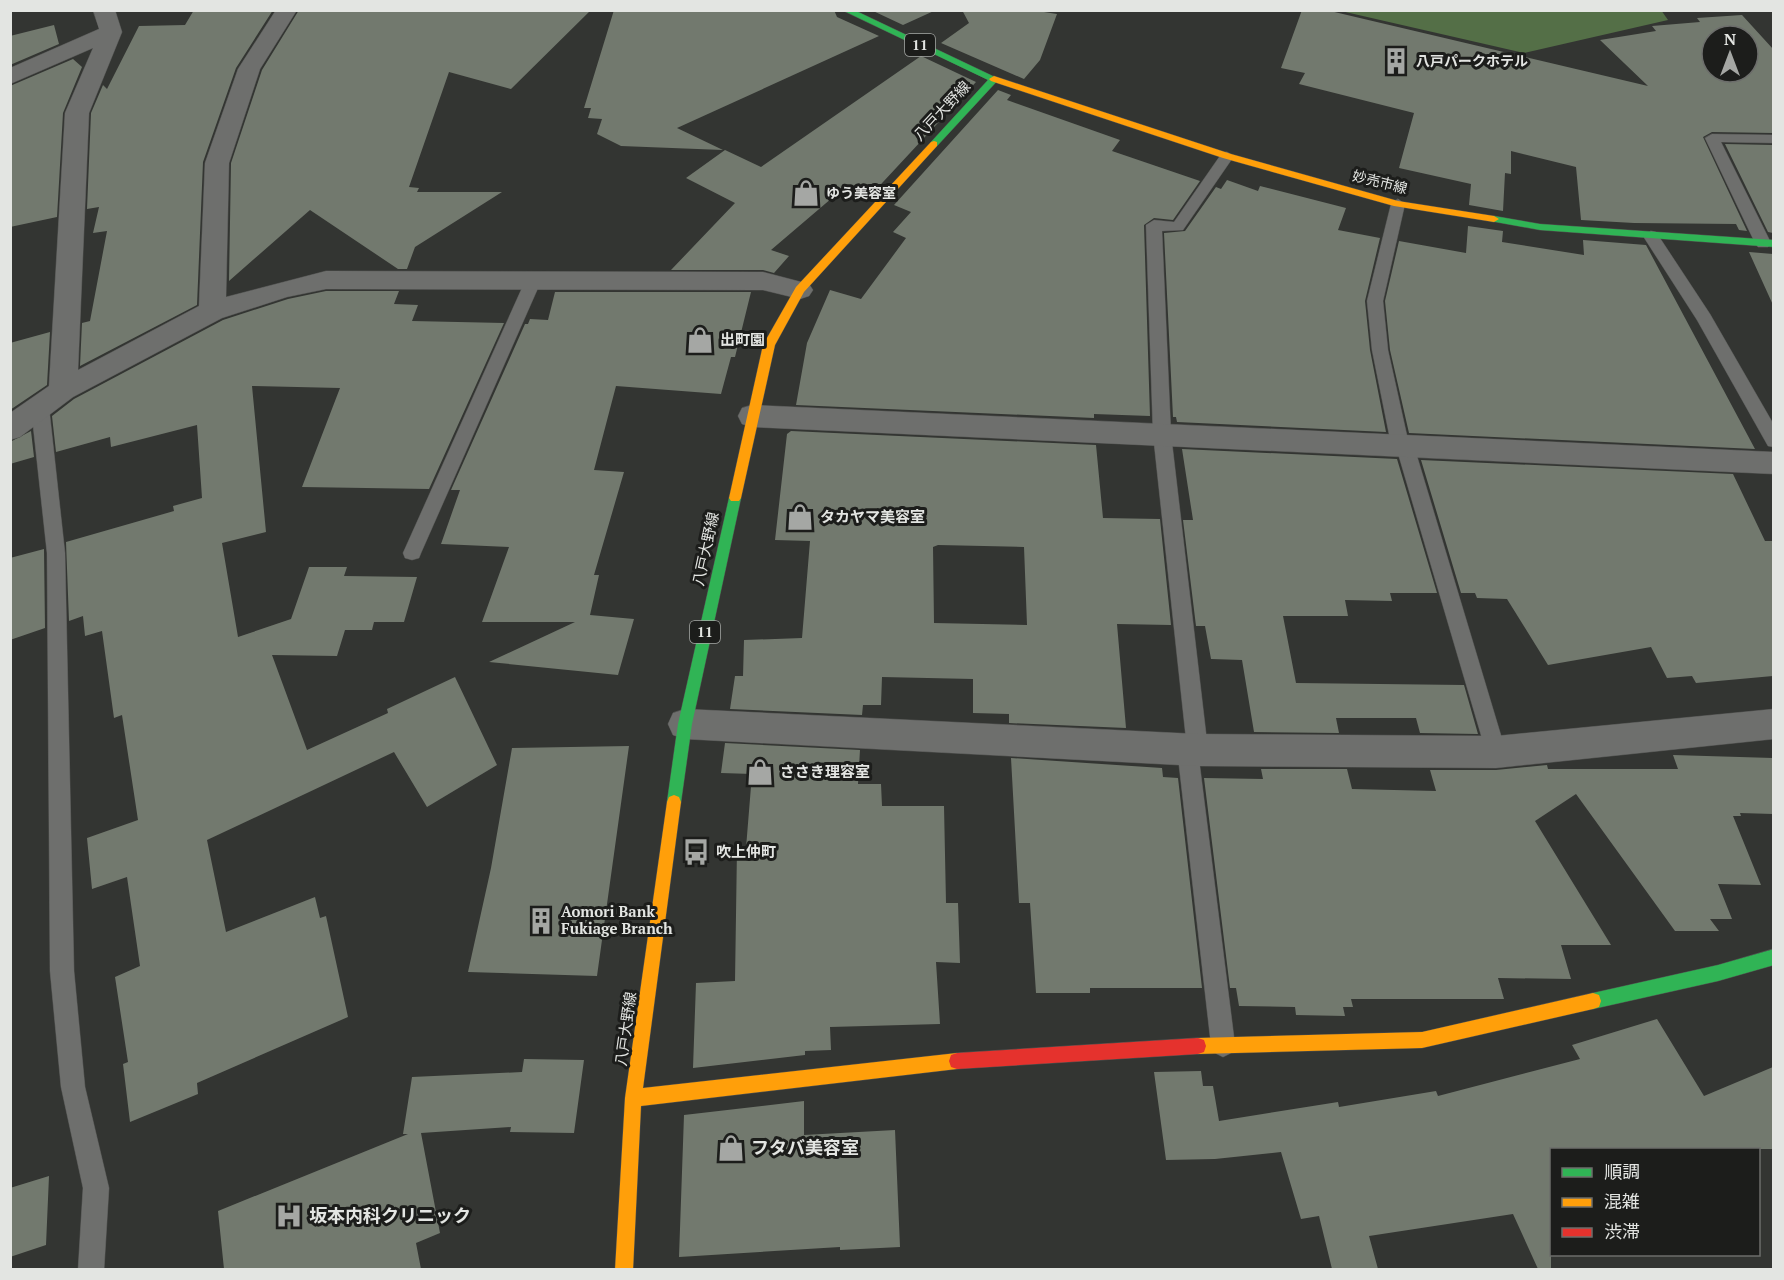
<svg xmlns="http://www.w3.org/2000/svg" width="1784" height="1280" viewBox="0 0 1784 1280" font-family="'PT Serif','Noto Sans JP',serif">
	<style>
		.forest { fill: #546f47 }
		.building { fill: #72796e; fill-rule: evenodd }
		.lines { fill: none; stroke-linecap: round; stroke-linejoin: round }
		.lane-casing { stroke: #50514f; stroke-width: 1 }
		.street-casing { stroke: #50514f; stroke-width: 1 }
		.fast-casing { stroke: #50514f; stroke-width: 1 }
		.slow-casing { stroke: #50514f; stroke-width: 1 }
		.jam-casing { stroke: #50514f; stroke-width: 1 }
		.lane { fill: #6e6f6d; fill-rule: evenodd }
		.street { fill: #6e6f6d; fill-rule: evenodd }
		.fast { fill: #30b455; fill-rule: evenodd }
		.slow { fill: #ff9f0a; fill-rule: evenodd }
		.jam { fill: #e5322d; fill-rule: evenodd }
		.labels { text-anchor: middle; stroke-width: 6; stroke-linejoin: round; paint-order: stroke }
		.shield { fill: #1c1d1b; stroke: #a7a9a6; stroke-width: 1.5 }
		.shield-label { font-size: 14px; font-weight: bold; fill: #e3e5e2 }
		.far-poi-label { font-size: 14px; font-weight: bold; fill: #e3e5e2; stroke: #1c1d1b; text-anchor: start }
		.far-street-label { font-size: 14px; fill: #e3e5e2; stroke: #1c1d1b }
		.street-label { font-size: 15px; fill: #e3e5e2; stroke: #1c1d1b }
		.poi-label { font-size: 15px; font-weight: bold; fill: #e3e5e2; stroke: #1c1d1b; text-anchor: start }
		.near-poi-label { font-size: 18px; font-weight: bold; fill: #e3e5e2; stroke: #1c1d1b; text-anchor: start }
	</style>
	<rect width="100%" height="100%" fill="#333532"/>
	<path class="forest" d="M1661 10 1668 20 1524 53 1341 11Z"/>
	<path class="building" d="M194 10H273L236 68 203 162 197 305 80 366 82 323 90 321 107 231 93 233 99 207 87 209 91 113 103 85 107 89 139 26 185 25Z
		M299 10H591L511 89 449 72 409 187 419 188 417 192H502L415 247 407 269H398L310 210 229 281 231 163 262 70Z
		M614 10H834L837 17 879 36 677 128 723 150 621 146 597 134 602 119 588 118 591 108H584Z
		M871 10H936L903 25Z
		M962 10H1031L1057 14 1040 60 1024 79 941 43 969 23Z
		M1302 10H1326L1648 86 1600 40 1656 31 1652 26 1700 22 1697 18 1742 15 1773 49V133L1712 132 1703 137 1747 231 1739 230 1736 224 1634 223 1581 220 1576 167 1511 151V174L1505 173 1503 211 1469 205 1471 184 1399 168 1414 113 1299 84 1305 73 1281 68ZM1712 36H1748V72H1712Z
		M54 25 59 44 10 65V36Z
		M921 56 976 82 870 196 847 186 832 198 771 250 789 256 774 273 763 270H671L735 203 686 178 725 150 761 167Z
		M73 59 82 67 63 113 57 217 10 227V86Z
		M998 90 1011 95 1007 100 1120 140 1112 151 1200 181 1173 220 1154 218 1144 225 1150 416 1094 414V418L796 405 807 343 830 290 861 299 906 238 893 232 911 212 894 205Z
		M1725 144 1773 145V233L1768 232Z
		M1227 180 1258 191 1260 186 1346 208 1338 230 1380 238 1365 301 1370 350 1386 432 1177 422 1176 417H1173L1164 233 1185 231 1216 187 1221 189Z
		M1468 226 1503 231 1502 242 1584 255 1583 240 1646 245 1755 449 1409 433 1390 350 1385 301 1399 241 1466 253Z
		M1749 252 1773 254V305Z
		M326 291H399L394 304 418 305 412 321 504 323 429 489 302 487 340 388 252 386 266 532 222 543 238 637 291 619 309 567H347L344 576 417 577 404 622H374L372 630H345L337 656 272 655 307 750 388 713 387 709 455 677 497 765 427 807 394 752 207 840 226 932 315 897 320 918 326 916 348 1017 197 1083 198 1094 130 1122 123 1064 128 1062 115 977 140 966 127 877 92 889 87 838 138 820 122 715 114 718 102 631 85 636 83 616 69 621 66 542 174 511 173 506 202 498 197 425 111 447 110 437 56 452 52 416 74 399 223 320 288 299Z
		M555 292H751L735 357H731L721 394 616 386 594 470 624 472 594 575H599L590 615 634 619 618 675 489 662 575 622H482L509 547 441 544 460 490H451L525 324H528L530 319 548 320Z
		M50 332 47 385 10 410V343Z
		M31 431 34 457 10 464V442Z
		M791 431 1096 445 1103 518 1160 519 1171 625 1117 624 1126 728 1009 723V714L973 713V679L882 677 881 705H863L862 715 730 709 735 676H743L744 640 802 638 810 541 775 540 787 434ZM938 545 1024 547 1027 625 934 623 933 547Z
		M1182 449 1397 459 1437 593H1390L1392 601 1345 600 1348 616H1283L1296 683 1464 685 1478 734 1420 733 1416 718H1336L1339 733 1254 732 1242 660 1211 659 1205 626H1196L1183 520H1193Z
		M1421 460 1733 474 1765 541H1773V676L1696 683 1692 676 1667 678 1651 647 1548 665 1507 599 1477 598 1475 593H1461Z
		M44 549 45 628 10 640V558Z
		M725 743 860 750 858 784H881L882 806H944L946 903H958L960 963 936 962 940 1024 830 1027 831 1050 805 1051V1055L693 1068 696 983 735 981 737 848H746L752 774 721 773Z
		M629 746 597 976 468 972 491 868 512 748Z
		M1673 755 1773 758V814L1740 813 1741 816H1733L1761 885 1718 884 1732 919H1710L1719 931H1675L1576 794 1535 821 1611 945H1561L1571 979 1498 978 1504 999H1351L1353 1007H1343L1345 1016 1296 1015 1295 1007 1239 1006 1236 988H1230L1204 778 1263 779 1261 769H1347L1352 789 1436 791 1430 770H1496L1547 765 1548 769H1678Z
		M1011 758 1162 768 1163 777 1178 778 1202 988H1090V993H1036L1030 903H1019Z
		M1657 1019 1704 1096 1773 1067V1149H1551V1269H1538L1513 1214 1369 1236 1378 1269H1332L1319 1216 1301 1219 1281 1152 1215 1159 1166 1160 1154 1072 1201 1071 1203 1086H1213L1219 1121 1338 1102 1339 1107 1436 1091 1438 1096 1580 1059 1572 1045Z
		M524 1059 584 1060 574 1133 510 1132 511 1127 421 1133 440 1233 416 1243 421 1269H224L218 1211 408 1134H403L412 1077 522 1072Z
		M804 1101V1135L895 1130 900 1247 840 1250V1247L679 1257 684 1115Z
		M49 1176 46 1245 10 1257V1188Z"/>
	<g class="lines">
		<defs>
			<path id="lane" d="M1712 134 1774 135V143L1721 142 1771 243 1768 247H1758L1755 243 1705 138Z
				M1227 152 1234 156 1183 230 1162 231 1171 434 1208 750 1205 756 1199 759 1235 1045 1231 1053 1223 1057 1215 1053 1211 1045 1177 748 1180 742 1186 739 1153 434 1146 225 1154 220 1174 222 1222 153Z
				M1398 199 1405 204 1383 301 1388 350 1408 440 1414 446 1506 752 1503 759 1496 761 1489 759 1486 752 1397 450 1391 444 1372 350 1367 301 1391 204Z
				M1651 231 1656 232 1710 314 1774 425V447L1768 446 1697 320 1643 236Z
				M534 274 542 279 421 553 419 558 412 560 405 558 403 553 526 279Z
				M40 401 49 407 65 553 74 971 85 1087 109 1188 104 1270H78L83 1188 61 1087 50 971 47 553 31 407Z"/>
			<path id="street" d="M93 10H115L122 32 89 113 78 370 199 306 205 163 238 69 276 10H297L260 69 229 163 226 297 326 271 763 272 809 284 813 290 809 296 800 299 763 290 326 289 287 297 222 318 73 397 20 437 10 440V413L49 386 65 113 93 48 10 84V68L99 29Z
				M752 405 1774 452V474L752 427 742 424 738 416 742 408Z
				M685 709 1198 734 1496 736 1774 709V739L1496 768 1198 766 685 739 673 735 668 724 673 713Z"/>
			<path id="fast" d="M842 10H854L999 79 937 146H931V142L988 80Z
				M1494 216 1540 224 1774 240V247L1540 230 1490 221 1489 219Z
				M735 493 741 498 692 724 681 802 679 807 674 809 669 807 667 802 678 724 729 498Z
				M1774 949V965L1718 981 1593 1009 1587 1007 1585 1001 1587 995 1593 993 1718 965Z"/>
			<path id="slow" d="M994 76 1231 154 1398 201 1494 216 1499 219 1494 222 1394 206 1223 158 991 81 989 79Z
				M934 141 937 142V146L804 292 775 345 741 498 739 501H731L729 498 763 345 796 287 931 142Z
				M674 795 679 797 681 802 643 1088 957 1053 963 1055 965 1061 963 1067 957 1069 641 1106 633 1270H615L625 1098 667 802 669 797Z
				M1593 993 1599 995 1601 1001 1599 1007 1593 1009 1422 1048 1198 1054 1192 1052 1190 1046 1192 1040 1198 1038 1422 1032Z"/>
			<path id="jam" d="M1198 1038 1204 1040 1206 1046 1204 1052 1198 1054 957 1069 951 1067 949 1061 951 1055 957 1053Z"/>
		</defs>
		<use href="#lane" class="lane-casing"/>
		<use href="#street" class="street-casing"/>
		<use href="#fast" class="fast-casing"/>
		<use href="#slow" class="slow-casing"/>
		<use href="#jam" class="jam-casing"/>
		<use href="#lane" class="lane"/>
		<use href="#street" class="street"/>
		<use href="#fast" class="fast"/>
		<use href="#slow" class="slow"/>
		<use href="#jam" class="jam"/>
	</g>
	<defs>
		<symbol id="building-bare" viewBox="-9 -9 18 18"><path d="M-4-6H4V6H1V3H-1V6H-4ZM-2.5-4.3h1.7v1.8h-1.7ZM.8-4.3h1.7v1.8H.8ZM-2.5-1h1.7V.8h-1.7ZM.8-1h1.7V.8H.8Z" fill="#a5a7a4" stroke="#1c1d1b" stroke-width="2.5" paint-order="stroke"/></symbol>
		<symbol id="shop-bare" viewBox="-9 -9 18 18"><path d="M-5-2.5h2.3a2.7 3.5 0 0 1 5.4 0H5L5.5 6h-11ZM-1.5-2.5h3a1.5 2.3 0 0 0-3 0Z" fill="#a5a7a4" stroke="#1c1d1b" stroke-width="2.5" paint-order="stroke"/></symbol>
		<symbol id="bus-bare" viewBox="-9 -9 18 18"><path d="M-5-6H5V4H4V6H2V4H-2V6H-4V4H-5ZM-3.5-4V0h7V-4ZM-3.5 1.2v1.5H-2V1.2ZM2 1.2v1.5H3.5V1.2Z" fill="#a5a7a4" stroke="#1c1d1b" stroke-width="2.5" paint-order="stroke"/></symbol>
		<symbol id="hospital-bare" viewBox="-9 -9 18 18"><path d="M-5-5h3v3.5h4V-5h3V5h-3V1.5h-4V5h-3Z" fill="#a5a7a4" stroke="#1c1d1b" stroke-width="2.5" paint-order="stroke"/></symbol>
	</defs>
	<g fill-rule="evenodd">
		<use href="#building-bare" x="1377" y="42" width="38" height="38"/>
		<use href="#shop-bare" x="787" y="174" width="38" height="38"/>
		<use href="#shop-bare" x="681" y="321" width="38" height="38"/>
		<use href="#shop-bare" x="781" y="498" width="38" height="38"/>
		<use href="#shop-bare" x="741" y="753" width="38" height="38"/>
		<use href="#bus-bare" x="677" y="833" width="38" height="38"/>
		<use href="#building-bare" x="522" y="902" width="38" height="38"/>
		<use href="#shop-bare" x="712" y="1129" width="38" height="38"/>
		<use href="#hospital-bare" x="270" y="1197" width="38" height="38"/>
	</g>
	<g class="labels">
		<g class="shield">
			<rect x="905" y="34" width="30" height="22" rx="4.5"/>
			<rect x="690" y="621" width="30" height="22" rx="4.5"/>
		</g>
		<g class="shield-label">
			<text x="920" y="50">11</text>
			<text x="705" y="637">11</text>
		</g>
		<g class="far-poi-label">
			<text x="1416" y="66">八戸パークホテル</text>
			<text x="826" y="198">ゆう美容室</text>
		</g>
		<g class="far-street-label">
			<text transform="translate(1380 182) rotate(14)" y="5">妙売市線</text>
		</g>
		<g class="street-label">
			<text transform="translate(942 111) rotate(-47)" y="5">八戸大野線</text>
			<text transform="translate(706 549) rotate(-78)" y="5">八戸大野線</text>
			<text transform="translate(626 1029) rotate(-82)" y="5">八戸大野線</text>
		</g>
		<g class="poi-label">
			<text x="720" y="345">出町園</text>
			<text x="820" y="522">タカヤマ美容室</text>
			<text x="780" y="777">ささき理容室</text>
			<text x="716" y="857">吹上仲町</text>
			<text x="561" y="917">Aomori Bank<tspan x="561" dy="17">Fukiage Branch</tspan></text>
		</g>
		<g class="near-poi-label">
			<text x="751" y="1154">フタバ美容室</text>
			<text x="309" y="1222">坂本内科クリニック</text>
		</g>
	</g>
	<rect width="1784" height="1280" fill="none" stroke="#e3e5e2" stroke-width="24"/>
	<rect x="1550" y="1148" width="210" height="108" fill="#1c1d1b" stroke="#6c6d6b" stroke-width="1.5"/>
	<rect x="1562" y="1168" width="30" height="9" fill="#30b455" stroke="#6c6d6b" stroke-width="1.5"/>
	<text x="1604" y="1178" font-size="18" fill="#e3e5e2">順調</text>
	<rect x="1562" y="1198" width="30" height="9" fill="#ff9f0a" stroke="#6c6d6b" stroke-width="1.5"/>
	<text x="1604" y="1208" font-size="18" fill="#e3e5e2">混雑</text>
	<rect x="1562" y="1228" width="30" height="9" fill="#e5322d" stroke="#6c6d6b" stroke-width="1.5"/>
	<text x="1604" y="1238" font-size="18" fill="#e3e5e2">渋滞</text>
	<g transform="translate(1730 54)"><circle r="28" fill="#1c1d1b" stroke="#6c6d6b" stroke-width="1.5"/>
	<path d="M0-4.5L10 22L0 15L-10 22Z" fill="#a5a7a4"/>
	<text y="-9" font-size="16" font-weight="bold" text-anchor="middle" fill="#e3e5e2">N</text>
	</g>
</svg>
